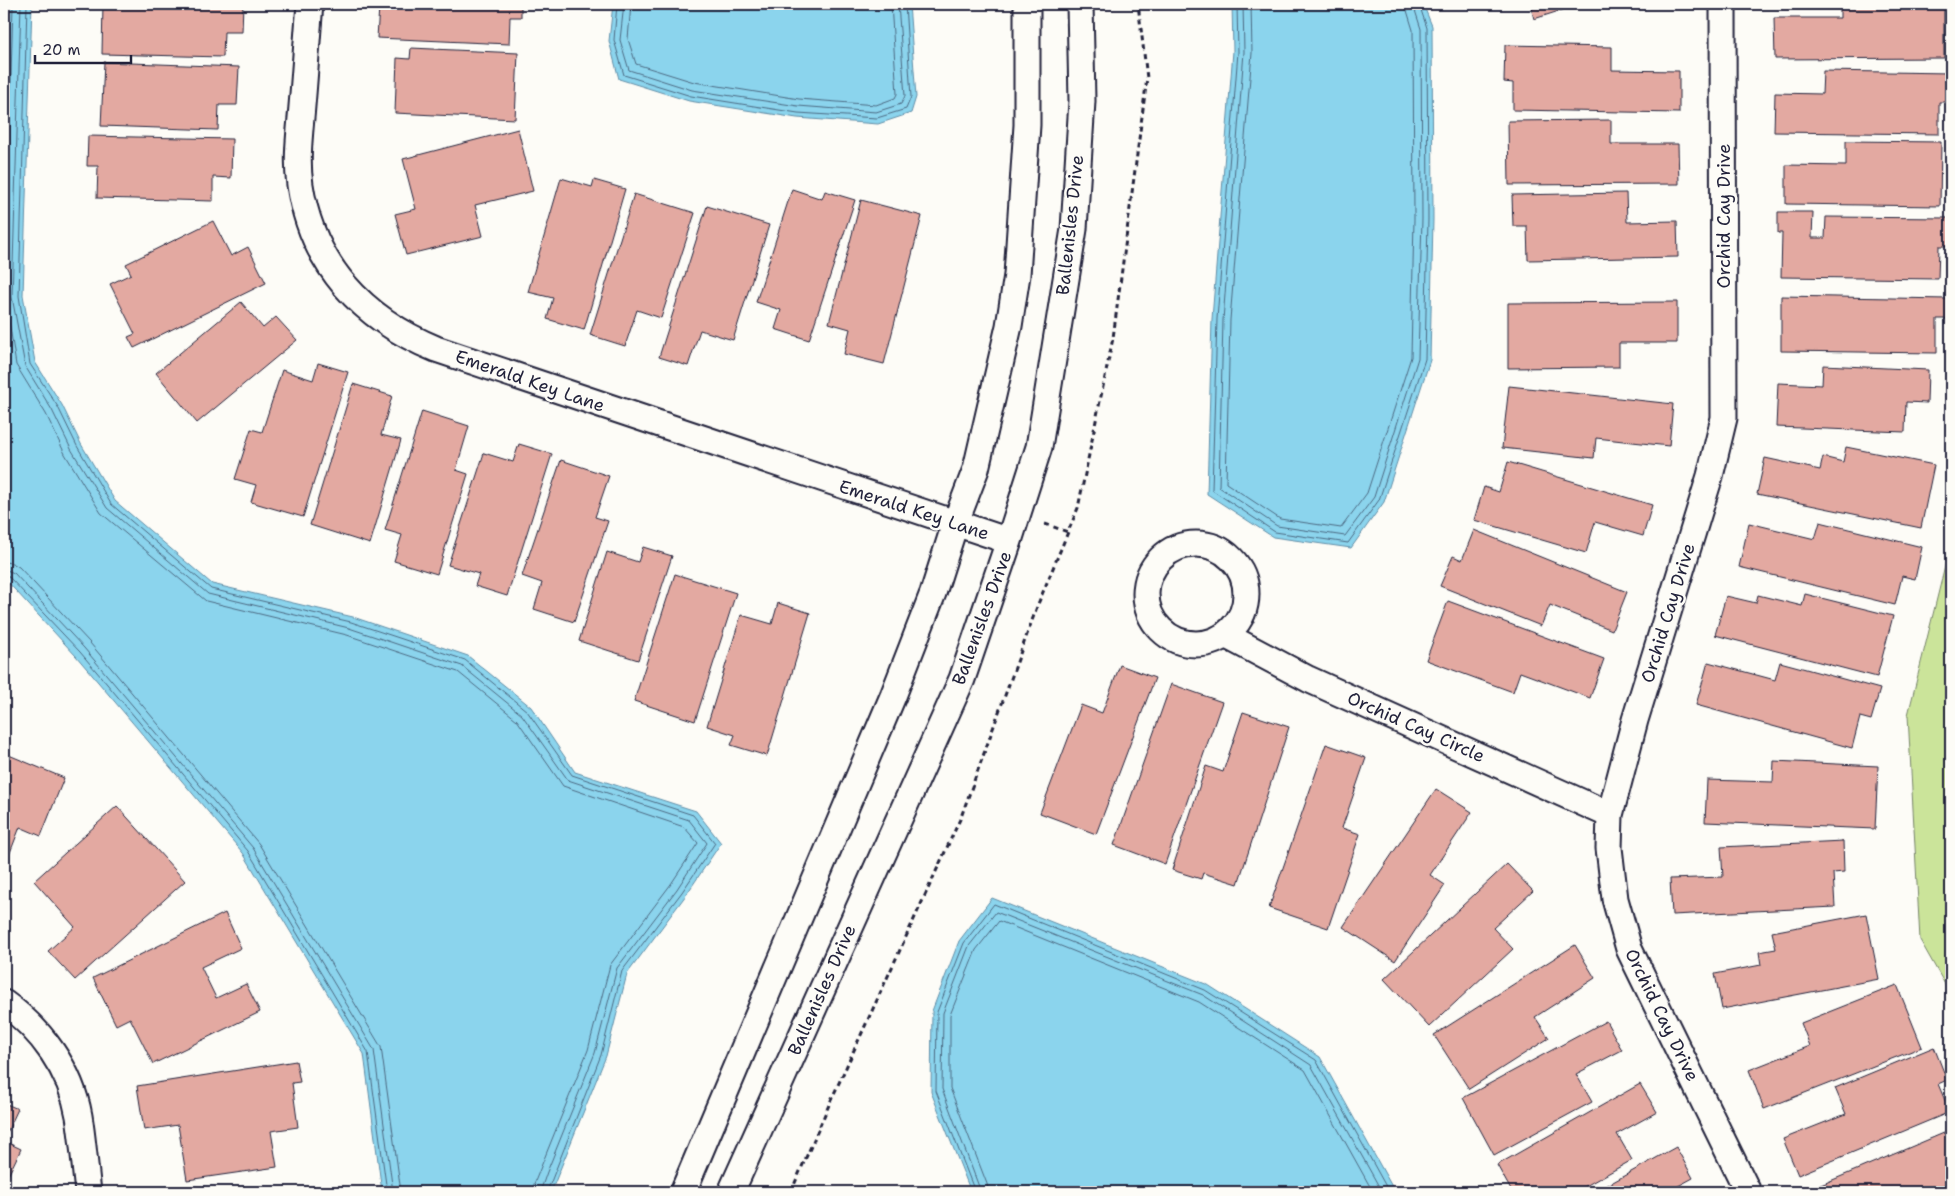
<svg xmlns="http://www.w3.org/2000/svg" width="1955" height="1196" viewBox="0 0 1955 1196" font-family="'Shantell Sans',sans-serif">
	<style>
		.green { fill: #cbe49a; stroke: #76836a }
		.water { fill: #8bd4ed; stroke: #618da6 }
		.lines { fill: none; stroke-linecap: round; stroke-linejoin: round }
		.shore { stroke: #4c6982; stroke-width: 1 }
		.building { fill: #e3a9a1; stroke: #22223b }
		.street-casing { stroke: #22223b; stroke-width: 29 }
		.path { stroke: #22223b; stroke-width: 3; stroke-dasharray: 5 4; stroke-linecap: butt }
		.street { stroke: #fdfcf7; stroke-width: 25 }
		.labels { text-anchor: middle; stroke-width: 5; stroke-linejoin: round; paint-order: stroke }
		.street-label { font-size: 18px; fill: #22223b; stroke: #fdfcf7 }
	</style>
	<rect width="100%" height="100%" fill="#fdfcf7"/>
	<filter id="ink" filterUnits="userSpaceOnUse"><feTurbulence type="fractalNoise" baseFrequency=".02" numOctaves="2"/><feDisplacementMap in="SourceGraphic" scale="10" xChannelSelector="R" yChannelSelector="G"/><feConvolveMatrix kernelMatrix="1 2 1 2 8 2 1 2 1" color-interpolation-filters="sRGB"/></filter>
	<g filter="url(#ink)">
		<path class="green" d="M1951 542V995L1920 940 1908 715Z"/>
		<path class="water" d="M4 4H32L23 295 35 362 62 405 81 444 115 501 212 584 353 617 468 656 531 707 575 772 696 811 721 843 686 895 627 974 606 1056 551 1192H382L364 1054 243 853 76 656 4 578Z
			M613 4H909L916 97 911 113 878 124 797 118 689 101 619 79 609 41Z
			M1232 4H1423L1432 26 1433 219 1430 360 1384 502 1351 548 1273 537 1207 494 1212 319 1233 51Z
			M992 898 1208 985 1320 1057 1395 1192H971L931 1092 932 1011 959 941Z"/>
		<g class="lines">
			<path class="shore" d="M13 4 5 295 16 365 46 414 65 454 101 513 206 601 347 635 458 672 517 720 563 786 684 827 698 843 671 884 610 965 588 1050 534 1184 533 1192
				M21 4 12 297 25 366 52 410 71 449 107 508 208 594 349 628 462 666 522 715 568 780 689 820 707 843 677 889 617 968 595 1053 547 1172 540 1192
				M27 4 19 296 30 364 58 407 77 446 111 504 211 589 351 622 465 660 527 711 572 775 693 815 715 843 682 892 622 971 601 1055 547 1192
				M617 4 614 40 624 75 691 96 798 113 877 118 906 109 911 97 905 4
				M624 4 620 40 629 70 692 90 798 106 876 112 901 104 905 96 898 4
				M631 4 628 39 636 64 694 82 799 99 876 105 895 98 897 94 891 4
				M1237 4 1238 52 1217 319 1212 490 1275 532 1348 543 1379 500 1425 359 1428 219 1427 28 1419 4
				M1243 4 1244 52 1223 320 1219 487 1277 526 1345 536 1374 497 1418 358 1422 219 1421 29 1413 4
				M1251 4 1252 53 1230 320 1226 483 1280 519 1341 528 1367 493 1411 357 1414 219 1413 30 1405 4
				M4 562 12 563 19 567 90 643 259 844 381 1047 401 1192
				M4 569 14 573 84 648 253 848 374 1050 393 1192
				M4 575 9 577 80 652 248 851 368 1052 387 1192
				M975 1192 936 1091 937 1012 964 943 994 904 1205 990 1316 1060 1389 1192
				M981 1192 942 1089 943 1013 969 946 996 912 1203 995 1311 1065 1382 1192
				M989 1192 987 1184 950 1088V1015L976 950 999 921 1199 1002 1305 1070 1373 1192"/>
		</g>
		<path class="building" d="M103 4H243L242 32H224L223 57 102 54Z
			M371 4H521V17H510L509 44 377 38 379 6H371Z
			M1530 4H1581L1534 19Z
			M1840 4H1944V58L1775 59 1774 18H1840Z
			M1505 45 1612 47V70L1679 71V113L1513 110V83L1504 82Z
			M411 48 518 53 515 119 395 113 397 58 410 59Z
			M104 62 239 67 237 105H219L218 130 101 126Z
			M1823 71 1950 73V102H1939V134L1774 132 1775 93 1822 94Z
			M1611 120V144H1678L1679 184 1509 185 1508 121Z
			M518 129 533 191 475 205 483 236 406 255 395 214 416 209 403 159Z
			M88 136 232 139 231 178 213 177V201L97 198 98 166H87Z
			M1846 141 1941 142 1940 206 1786 204V165L1846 166Z
			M561 178 592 187 594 180 625 189 584 330 547 319 553 298 528 292Z
			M792 189 822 199 825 191 855 200 809 340 775 329 781 310 756 302Z
			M1626 193 1627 222 1677 221 1678 257 1528 260 1527 226H1513L1512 195Z
			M634 194 695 213 661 318 637 310 625 346 590 335Z
			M861 200 922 216 884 364 844 354 850 329 829 323Z
			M707 206 769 225 733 340 700 330 688 366 659 357Z
			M1778 212H1813L1812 238H1825L1826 217 1950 218 1949 246H1939L1938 279 1781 277 1782 233H1778Z
			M213 221 231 256 248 247 266 283 134 348 128 337 135 334 110 284 131 274 126 264Z
			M1781 296 1948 299 1947 319H1937V353L1781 351Z
			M241 302 263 328 276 317 297 340 197 423 156 373Z
			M1677 302V343H1619V367L1508 368V303Z
			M318 363 348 372 303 517 251 502 256 485 235 479 251 429 262 432 282 370 313 380Z
			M1823 365 1928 370 1927 403 1906 402 1905 432 1776 427 1778 383 1822 385Z
			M353 384 392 396 381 435 401 440 370 544 310 525Z
			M1509 386 1673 404 1669 446 1596 438 1594 458 1502 448Z
			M422 411 469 426 456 470 468 474 437 574 394 561 402 535 385 530Z
			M519 444 552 454 507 596 475 586 479 574 448 565 484 453 513 462Z
			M1846 447 1934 465 1921 528 1757 494 1765 458 1820 470 1823 457 1843 462Z
			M561 460 609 476 595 517 608 521 574 622 534 609 542 583 522 576Z
			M1508 462 1652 505 1643 536 1595 522 1586 553 1474 520 1484 487 1499 492Z
			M1820 522 1922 547 1915 579 1902 576 1895 605 1739 567 1749 523 1815 539Z
			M1474 530 1627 592 1612 630 1550 605 1541 626 1440 586 1453 556 1462 560Z
			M643 547 672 556 638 660 579 641 607 552 638 562Z
			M675 574 736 593 695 721 634 701Z
			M1805 594 1893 616 1877 677 1715 635 1726 596 1756 603 1758 595 1802 606Z
			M1448 601 1604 659 1590 698 1520 672 1513 692 1426 660Z
			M778 603 810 613 767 756 731 745 735 735 707 726 741 615 772 624Z
			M1708 662 1775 680 1780 662 1880 689 1871 720 1860 717 1852 748 1696 705Z
			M1120 665 1155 678 1096 834 1040 813 1081 705 1102 713Z
			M1171 684 1222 702 1165 864 1114 845Z
			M1243 712 1289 727 1238 884 1203 873 1201 879 1172 870 1206 766 1223 772Z
			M1326 744 1366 758 1342 828 1360 834 1328 928 1269 908Z
			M4 753 64 778 41 836 20 827 4 868Z
			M1774 761 1878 766 1875 829 1705 822 1707 780 1773 782Z
			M1436 789 1472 812 1430 875 1445 885 1395 961 1343 927Z
			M117 806 185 881 75 980 48 951 75 927 34 881Z
			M1843 841 1844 872 1833 873 1835 907 1672 915 1670 879 1723 877 1721 847Z
			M1507 864 1533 891 1493 928 1513 949 1429 1027 1384 979Z
			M225 913 241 948 201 967 216 998 246 984 260 1012 153 1064 130 1018 116 1025 93 978Z
			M1866 914 1879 979 1722 1009 1715 974 1761 965 1759 952 1776 949 1772 932Z
			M1575 945 1595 978 1535 1017 1549 1038 1469 1089 1434 1035Z
			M1897 985 1922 1047 1764 1109 1749 1070 1810 1046 1801 1023Z
			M1606 1021 1622 1050 1576 1074 1592 1102 1494 1155 1463 1098Z
			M1934 1047 1947 1080 1938 1084 1950 1112 1798 1175 1783 1139 1846 1114 1835 1088Z
			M296 1061 300 1082 292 1083 298 1127 271 1131 277 1167 187 1180 178 1125 144 1130 137 1086Z
			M1640 1084 1657 1112 1617 1134 1632 1160 1575 1192H1512L1497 1165Z
			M4 1103 18 1109 4 1139Z
			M1951 1130V1189L1944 1192H1819L1816 1187Z
			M4 1141 21 1149 4 1184Z
			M1676 1147 1693 1178 1667 1192H1595Z"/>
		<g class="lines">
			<defs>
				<path id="street" d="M310 4C307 38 305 72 302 106 300 132 296 159 300 185 312 265 363 319 436 349L1009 541
					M1723 4 1724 418 1710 476 1635 720 1610 815 1609 848 1615 899 1629 949 1748 1192
					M1146 594a50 50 0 1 1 100 0a50 50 0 1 1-100 0Z
					M1225 635 1308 679 1610 815
					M4 1003C41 1029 71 1070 79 1116 83 1141 85 1167 88 1192
					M683 1192 893 696 933 593 955 524 976 469 1009 326 1017 275 1027 125V4
					M731 1192 962 679 1009 541 1039 447 1074 229 1082 101 1080 4"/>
			</defs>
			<use href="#street" class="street-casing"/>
			<path class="path" d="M1045 524 1068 532
				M791 1192 832 1098 961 817 1038 604 1078 508 1113 338 1147 78 1138 4"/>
			<use href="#street" class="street"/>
		</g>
	</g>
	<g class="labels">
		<g class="street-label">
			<text transform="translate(1724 216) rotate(-90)" y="6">Orchid Cay Drive</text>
			<text transform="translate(1070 225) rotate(-84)" y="6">Ballenisles Drive</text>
			<text transform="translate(530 381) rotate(19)" y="6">Emerald Key Lane</text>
			<text transform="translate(914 510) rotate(18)" y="6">Emerald Key Lane</text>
			<text transform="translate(1668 613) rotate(-73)" y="6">Orchid Cay Drive</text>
			<text transform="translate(982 618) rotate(-70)" y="6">Ballenisles Drive</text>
			<text transform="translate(1416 727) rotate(24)" y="6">Orchid Cay Circle</text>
			<text transform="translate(822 990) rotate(-66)" y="6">Ballenisles Drive</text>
			<text transform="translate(1662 1015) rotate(64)" y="6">Orchid Cay Drive</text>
		</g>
	</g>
	<rect width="1955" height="1196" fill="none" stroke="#fdfcf7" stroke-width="20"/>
	<rect x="10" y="10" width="1935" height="1176" fill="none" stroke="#22223b" stroke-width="2" filter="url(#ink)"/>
	<path d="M35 55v8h96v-8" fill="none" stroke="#22223b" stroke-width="2.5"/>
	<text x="42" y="55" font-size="15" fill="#22223b" stroke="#fdfcf7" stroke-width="4" paint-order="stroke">20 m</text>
</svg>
